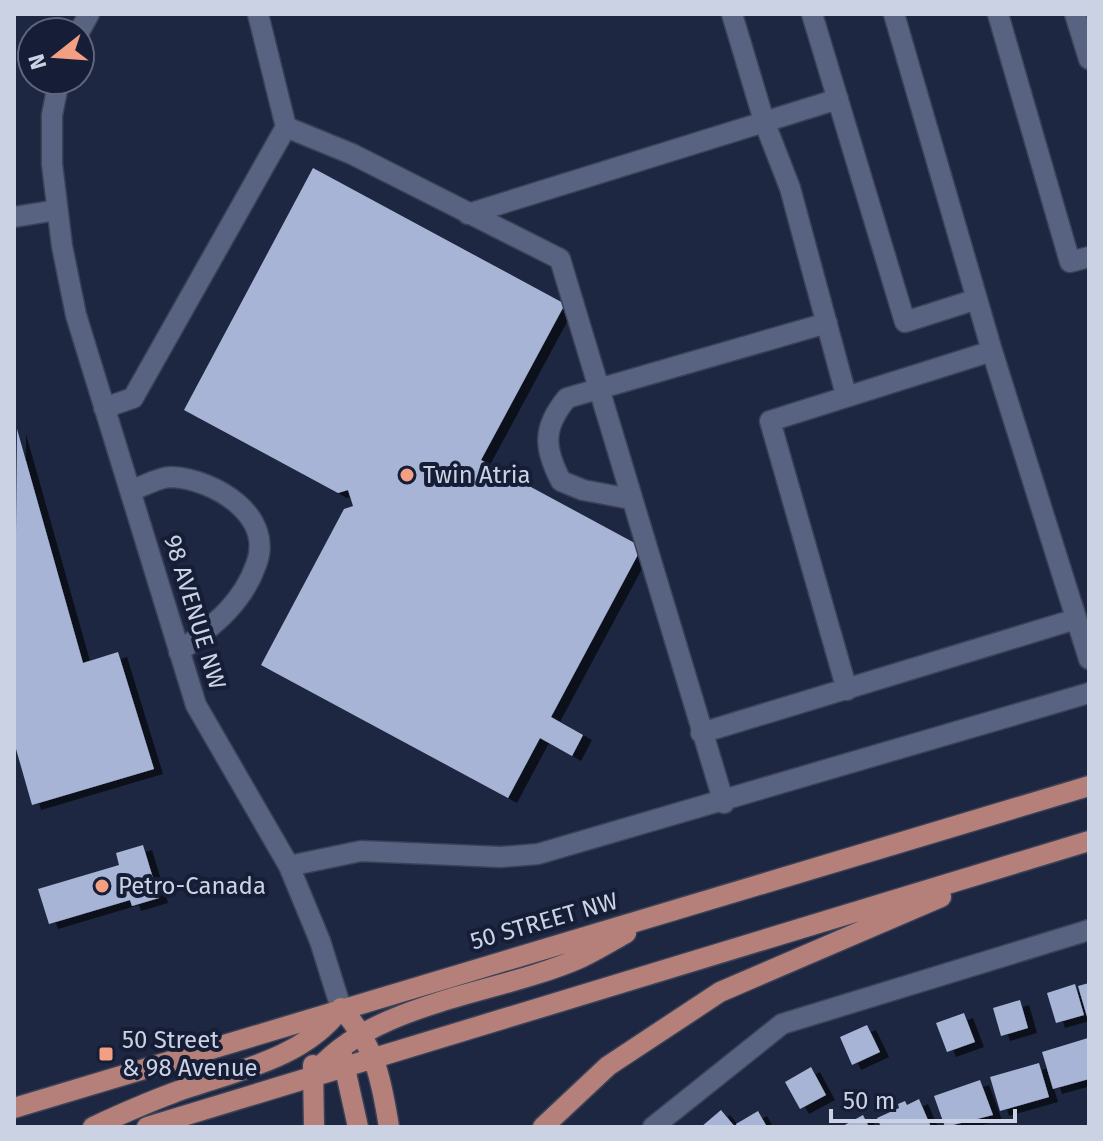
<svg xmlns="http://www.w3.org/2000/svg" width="1103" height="1141" viewBox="0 0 1103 1141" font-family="'Fira Sans',sans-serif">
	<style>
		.building { fill: #a7b4d5; filter: url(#shadow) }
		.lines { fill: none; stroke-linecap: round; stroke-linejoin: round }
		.minor-casing { stroke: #3b4258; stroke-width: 23 }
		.major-casing { stroke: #3b4258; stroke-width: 23 }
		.minor { stroke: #576380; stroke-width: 20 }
		.major { stroke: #b58079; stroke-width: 20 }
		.poi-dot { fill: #f39f83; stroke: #151e36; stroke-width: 3 }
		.labels { text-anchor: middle; stroke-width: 8; stroke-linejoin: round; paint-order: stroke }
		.poi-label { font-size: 24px; fill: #cbd2e3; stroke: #151e36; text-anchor: start }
		.street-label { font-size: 24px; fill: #cbd2e3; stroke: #151e36 }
	</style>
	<defs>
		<filter id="shadow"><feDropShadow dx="9" dy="5" stdDeviation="0" flood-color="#0009"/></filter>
	</defs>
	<rect width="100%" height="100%" fill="#1e2741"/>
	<path class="building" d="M313 168 565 304 481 460 642 547 551 717 583 735 572 756 540 738 508 798 261 665 344 509 353 506 348 490 338 493 184 410Z
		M17 429 83 663 118 652 154 769 32 805 14 742Z
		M143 845 159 898 132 906 130 900 49 924 38 889 119 865 116 853Z
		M1089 983V1020H1088L1078 986Z
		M1075 984 1084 1015 1056 1023 1047 993Z
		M1020 1000 1028 1028 1001 1036 993 1008Z
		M964 1013 975 1042 947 1052 936 1023Z
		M867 1025 880 1052 852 1065 840 1037Z
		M1088 1038 1089 1079 1053 1089 1042 1052Z
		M1039 1063 1049 1097 1000 1111 990 1077Z
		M811 1067 826 1095 800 1109 785 1082Z
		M980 1080 993 1115 945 1127 934 1096Z
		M919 1099 931 1127H881L877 1118 899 1108 898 1104 905 1101 907 1105Z
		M721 1110 735 1127H701Z
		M758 1111 767 1127H738L736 1124Z
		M863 1115 869 1127H841Z"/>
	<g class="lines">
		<defs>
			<path id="minor" d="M258 14 286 127
				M732 14 764 121 790 188 846 395
				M812 14 905 322 977 299
				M894 14 992 351
				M998 14 1070 262 1089 257
				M1075 14 1089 59
				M79 32 89 14
				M59 80 52 115V164L62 246 76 315 196 705 289 866 320 941 341 1008
				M468 214 838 99
				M14 217 57 210
				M104 408 133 398 286 127 352 154 560 259 724 803
				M130 491C142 487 159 477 171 477 215 479 275 516 256 565 242 605 211 627 179 652
				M631 499 583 490 561 481C544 448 542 428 567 398L827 323
				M847 690 770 421 992 351 1089 659
				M701 733 1076 619
				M289 866 361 851 501 857 538 854 1089 693
				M653 1127 782 1024 1089 930"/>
			<path id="major" d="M341 1008C375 1046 381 1077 389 1127
				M342 1055 358 1127
				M313 1065 314 1127
				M312 1076C370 1002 495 995 578 959 594 952 610 942 626 933
				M14 1108 1089 786
				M93 1127C119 1115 146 1103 173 1093 230 1072 304 1060 341 1008
				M147 1127 1089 841
				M543 1127 608 1066 720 992 941 897"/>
		</defs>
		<use href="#minor" class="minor-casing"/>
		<use href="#major" class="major-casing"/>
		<use href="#minor" class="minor"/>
		<use href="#major" class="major"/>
	</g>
	<g class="poi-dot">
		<circle cx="407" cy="475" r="8"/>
		<circle cx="102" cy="886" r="8"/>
		<rect x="98" y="1046" width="16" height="16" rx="4"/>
	</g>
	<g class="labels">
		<g class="poi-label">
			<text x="423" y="483">Twin Atria</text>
			<text x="118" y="894">Petro-Canada</text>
			<text x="122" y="1048">50 Street<tspan x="122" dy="28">&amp; 98 Avenue</tspan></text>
		</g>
		<g class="street-label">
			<text transform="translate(195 612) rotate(73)" y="8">98 AVENUE NW</text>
			<text transform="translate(544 921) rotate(-16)" y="8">50 STREET NW</text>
		</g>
	</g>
	<rect width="1103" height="1141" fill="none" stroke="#cbd2e3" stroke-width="32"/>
	<g transform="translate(56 56) rotate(253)"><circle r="38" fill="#151e36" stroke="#5e667b" stroke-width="2"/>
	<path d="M0-6L14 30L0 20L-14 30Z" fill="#f39f83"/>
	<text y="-12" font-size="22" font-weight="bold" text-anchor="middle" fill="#cbd2e3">N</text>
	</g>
	<path d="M831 1109v12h184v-12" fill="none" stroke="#cbd2e3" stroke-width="4"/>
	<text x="843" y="1109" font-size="24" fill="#cbd2e3" stroke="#151e36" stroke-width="6" paint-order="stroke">50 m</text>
</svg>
